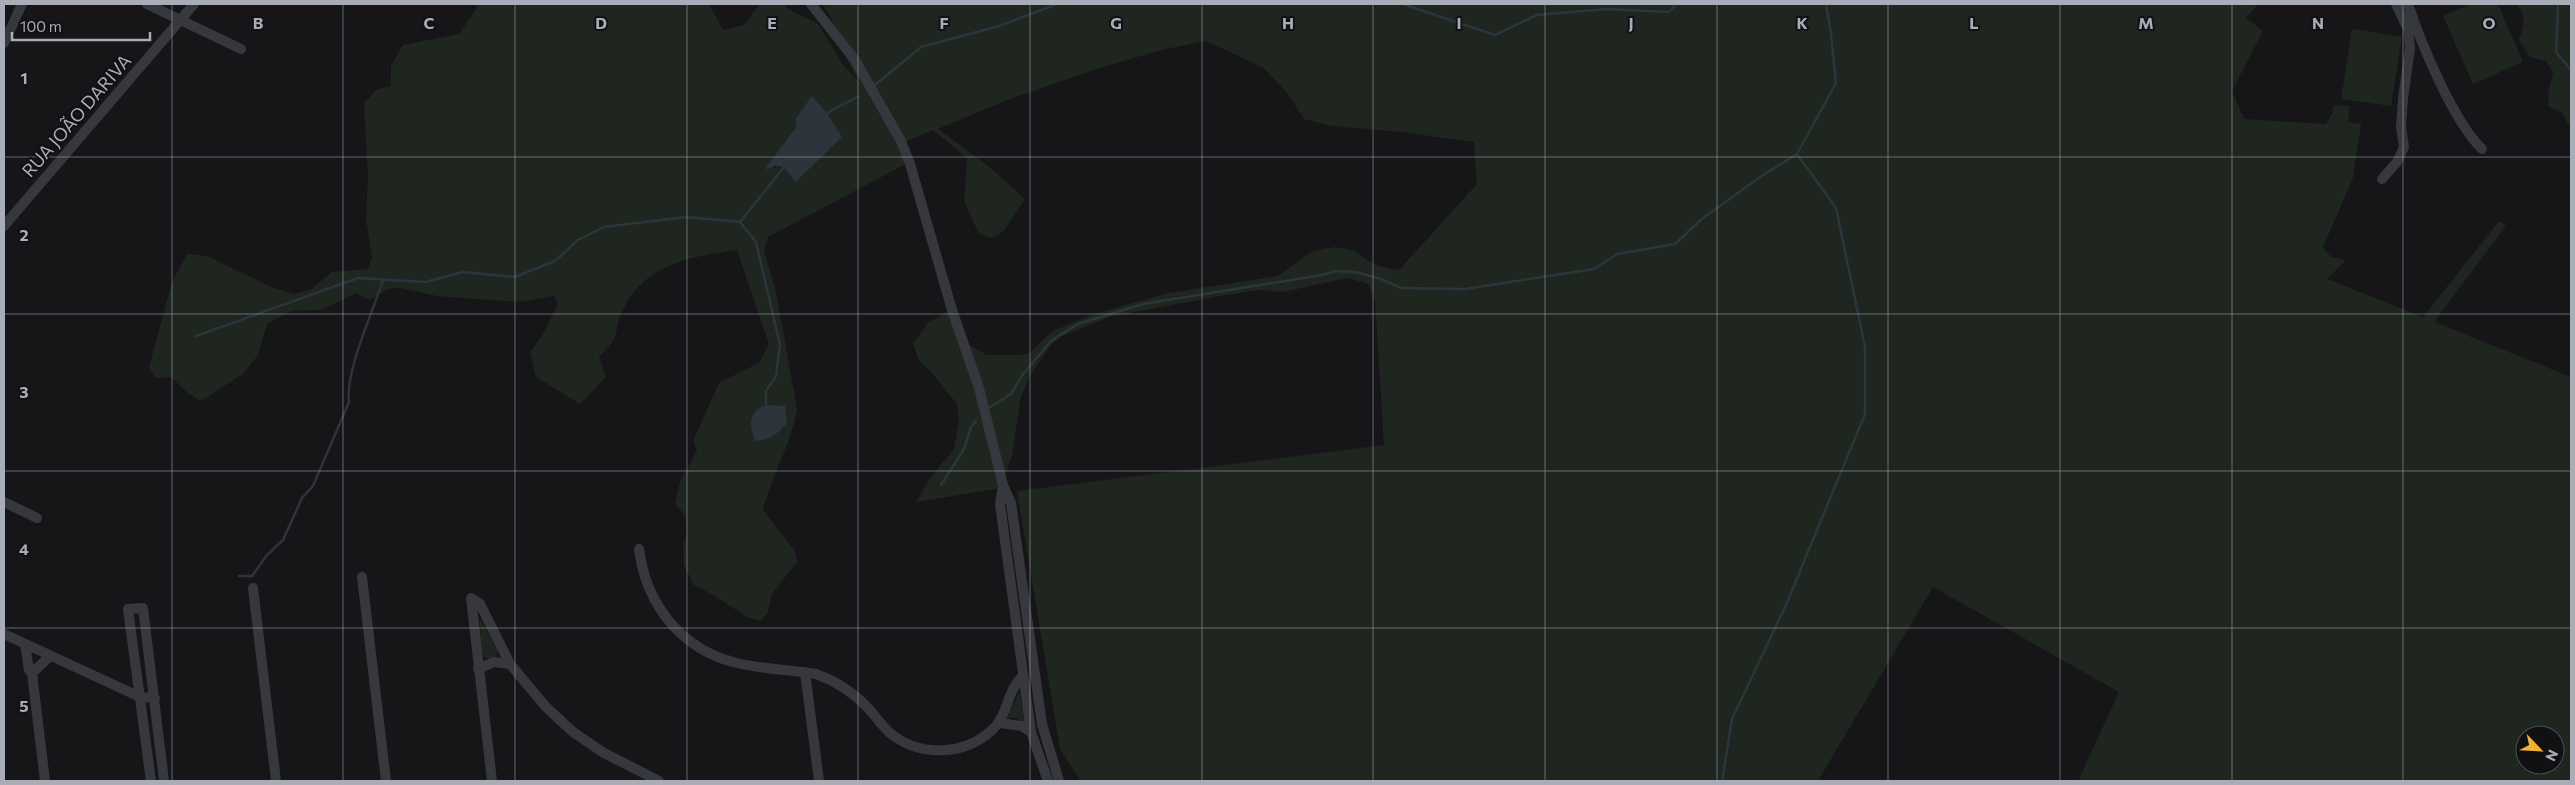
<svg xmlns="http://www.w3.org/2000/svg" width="2575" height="785" viewBox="0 0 2575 785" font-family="Commissioner,sans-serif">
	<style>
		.green { fill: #1e261f; fill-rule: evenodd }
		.water { fill: #2c353c }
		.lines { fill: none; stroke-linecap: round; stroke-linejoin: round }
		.stream { stroke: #2c353c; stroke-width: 2.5 }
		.minor { stroke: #37383d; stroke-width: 10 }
		.grid { fill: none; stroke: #a8adb8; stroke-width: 1; stroke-opacity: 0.55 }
		.labels { text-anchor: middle; stroke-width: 4; stroke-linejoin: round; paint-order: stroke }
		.street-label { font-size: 18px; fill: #a8adb8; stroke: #111113 }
		.grid-label { font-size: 16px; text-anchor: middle; font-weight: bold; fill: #a8adb8; stroke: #111113; stroke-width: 4; stroke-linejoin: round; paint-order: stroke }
	</style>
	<rect width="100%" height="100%" fill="#161618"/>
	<path class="green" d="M477 4H709L723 30 744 25 759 4H785L788 9 818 24 843 65 859 82 848 62 830 15 822 4H2258L2246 18 2263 31 2232 91 2244 119 2326 124 2333 112V105L2350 106 2348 122 2361 124 2353 178 2323 247 2331 257 2346 260 2327 279 2423 317 2499 221 2506 226 2434 322 2571 377V781H2078L2119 692 1933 587 1818 781H1081L1060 749 1017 491 1384 445 1375 301 1368 284 1348 278 1283 292 1259 290 1220 296 1109 317 1062 336 1051 345 1032 372 1021 396 1012 456 1000 488 916 502 930 478 954 449 959 422 957 404 931 372 919 361 913 343 928 323 948 311 969 345 987 355H1019L1029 353 1053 331 1094 314 1168 293 1278 276 1313 251 1335 247 1348 249 1355 251 1375 265 1399 270 1477 184 1474 142 1401 132 1332 126 1304 119 1287 93 1264 68 1206 41 1161 50 1100 68 1010 99 938 129 992 169 1025 199 1003 232 992 238 979 234 964 201 967 158 933 130 898 145 906 164 768 237 764 251 776 292 797 409C791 444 772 475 763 510L795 551 797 562 772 594 768 612 761 621 747 617 715 596 694 585 684 565 683 546 687 532 685 516 675 503 680 482 697 450 693 441 719 383 759 363 769 344 737 250C688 257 640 265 620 317 617 324 617 333 614 339 610 346 604 351 599 357L606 377 580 404 536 377 530 352 543 334 558 304 554 296 518 302 437 296 401 288 389 289 370 300 356 293 321 310 291 311 267 324 258 355 244 373 201 401 189 394 171 377 155 378 149 367 172 282 187 254 207 256 269 286 294 294 310 290 332 272 368 269 372 257 366 219 368 178 364 103 376 90 391 86V66L403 45 459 34 476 9ZM812 97 842 137 796 182C787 172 782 162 768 170L767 166 796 127V118ZM2525 735H2555V765H2525Z
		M2471 4H2498L2523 62 2473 84 2443 16Z
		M2515 4H2571V125L2568 124 2562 113 2548 106 2549 88 2553 73 2546 61 2530 57 2519 40C2523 28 2528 13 2515 4Z
		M2352 29 2402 37 2391 106 2341 99Z
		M479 617 498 650 496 657 491 659 485 658 482 653Z
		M1019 692 1025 722 1015 718H1007Z"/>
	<path class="water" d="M812 96 826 112 842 137 796 182 783 167 775 166 767 170V166L796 127V118Z
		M766 405 785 406 787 423C777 435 770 440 755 441 749 426 748 411 766 405Z"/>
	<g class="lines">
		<path class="stream" d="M1403 4 1495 35 1537 15 1606 9 1669 12 1676 4
			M2558 4 2556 52 2571 70
			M875 85 921 47 999 26 1057 4
			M825 114 859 96
			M740 222 756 242 780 345 776 376 766 391V406
			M196 336 358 278 425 282 463 272 515 277 555 261 578 240 604 227 686 217 740 222 785 166
			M987 409 1011 394 1023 374 1052 340 1078 324 1143 304 1322 275 1336 271 1356 272 1381 279 1401 288 1465 289 1594 269 1617 254 1675 244 1703 218 1763 175 1797 154
			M941 485 964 449 971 427 976 421
			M239 576H252L267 555 283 540 302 498 313 486 349 402C345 371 373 312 383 280
			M1722 781 1732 719 1786 605 1865 414V347L1836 208 1797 154 1836 83 1831 34 1826 4"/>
		<path class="minor" d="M147 4 241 49
			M811 4 855 60 901 141 910 164 952 310 979 388 1003 485 1011 503 1042 724 1059 781
			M2408 4C2421 43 2453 121 2482 149
			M4 43 22 4
			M2382 179 2397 162 2404 147 2401 127 2403 99 2410 48 2408 29 2396 4
			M4 226 194 4
			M1003 486 1000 504 1031 732 1048 781
			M4 502 37 518
			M639 549C646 604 681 650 737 663 762 669 790 670 816 674 835 681 853 692 867 707 875 715 881 725 890 733 919 757 964 756 992 730 1008 716 1007 690 1022 677
			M362 577 386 781
			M253 588 276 781
			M4 634 140 697 155 698
			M25 644 29 670 32 673 45 781
			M478 669 494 662 510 664
			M805 672 819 781
			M32 673 50 656
			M1000 723 1022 726 1031 732
			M151 781 128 609 143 608 164 781
			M492 781 471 598 480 604 510 664 546 707 573 732 604 753 659 781"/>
	</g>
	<path class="grid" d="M172 4V781M343 4V781M515 4V781M687 4V781M858 4V781M1030 4V781M1202 4V781M1373 4V781M1545 4V781M1717 4V781M1888 4V781M2060 4V781M2232 4V781M2403 4V781M4 157H2571M4 314H2571M4 471H2571M4 628H2571"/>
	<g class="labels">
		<g class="street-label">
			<text transform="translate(77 116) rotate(-49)" y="6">RUA JOÃO DARIVA</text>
		</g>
	</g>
	<g class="grid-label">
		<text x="258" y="29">B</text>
		<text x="429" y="29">C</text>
		<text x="601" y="29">D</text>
		<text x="772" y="29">E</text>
		<text x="944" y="29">F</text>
		<text x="1116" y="29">G</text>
		<text x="1288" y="29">H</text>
		<text x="1459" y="29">I</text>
		<text x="1631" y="29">J</text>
		<text x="1802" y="29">K</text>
		<text x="1974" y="29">L</text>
		<text x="2146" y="29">M</text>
		<text x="2318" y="29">N</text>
		<text x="2489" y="29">O</text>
		<text x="24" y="84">1</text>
		<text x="24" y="241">2</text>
		<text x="24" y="398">3</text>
		<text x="24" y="555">4</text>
		<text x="24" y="712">5</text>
	</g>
	<rect width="2575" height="785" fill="none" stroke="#a8adb8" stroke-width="10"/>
	<g transform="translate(2540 750) rotate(115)"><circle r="24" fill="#111113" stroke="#4d4f55"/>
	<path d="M0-4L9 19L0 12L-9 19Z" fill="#f2b134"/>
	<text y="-8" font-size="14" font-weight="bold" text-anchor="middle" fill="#a8adb8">N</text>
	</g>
	<path d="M12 32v8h138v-8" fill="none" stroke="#a8adb8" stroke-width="2.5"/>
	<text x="20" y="32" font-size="15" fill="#a8adb8" stroke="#111113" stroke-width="4" paint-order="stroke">100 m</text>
</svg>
